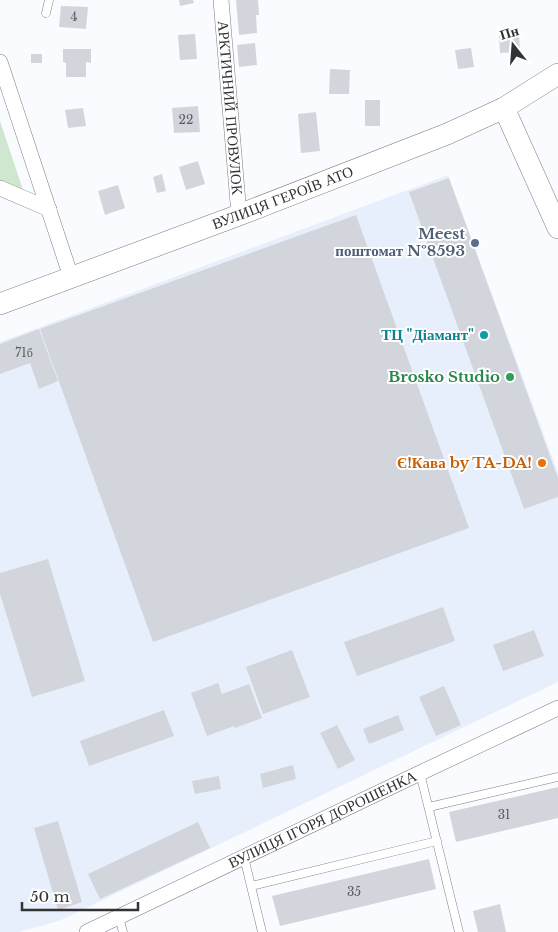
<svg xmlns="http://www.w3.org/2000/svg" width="558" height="932" viewBox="0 0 558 932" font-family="'Libre Baskerville',serif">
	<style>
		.built { fill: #e8effc }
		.green { fill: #cfe7cf }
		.building { fill: #d2d6dc }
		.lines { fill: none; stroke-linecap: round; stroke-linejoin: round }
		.lane-casing { stroke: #7b7e83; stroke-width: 9 }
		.street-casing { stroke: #7b7e83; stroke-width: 16 }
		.secondary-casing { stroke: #7b7e83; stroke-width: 22 }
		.lane { stroke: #fff; stroke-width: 8 }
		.street { stroke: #fff; stroke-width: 15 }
		.secondary { stroke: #fff; stroke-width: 21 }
		.service-dot { fill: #5c6f8a; stroke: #fff; stroke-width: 2 }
		.culture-dot { fill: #0f9aa8; stroke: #fff; stroke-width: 2 }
		.leisure-dot { fill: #2e9e5b; stroke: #fff; stroke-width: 2 }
		.food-dot { fill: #e8710a; stroke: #fff; stroke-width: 2 }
		.labels { text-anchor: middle; stroke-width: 4; stroke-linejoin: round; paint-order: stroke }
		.number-label { font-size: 12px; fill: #5a5c5f }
		.street-label { font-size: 15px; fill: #323335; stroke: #fff }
		.service-label { font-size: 15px; font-weight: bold; fill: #4e5e75; stroke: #fff; text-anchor: end }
		.culture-label { font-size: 15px; font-weight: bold; fill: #0d838f; stroke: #fff; text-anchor: end }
		.leisure-label { font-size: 15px; font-weight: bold; fill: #27864d; stroke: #fff; text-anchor: end }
		.food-label { font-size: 15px; font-weight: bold; fill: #c56008; stroke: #fff; text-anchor: end }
	</style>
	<rect width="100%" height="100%" fill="#f9fbfe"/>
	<path class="built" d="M448 175 558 473V682L59 921 19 932H0V342Z"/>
	<path class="green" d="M0 121 27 202 0 190Z"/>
	<path class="building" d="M179 0H193L194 3 180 6Z
		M236 0H258L259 15H256L257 33 239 35Z
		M61 6 88 7 86 29 59 27Z
		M195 34 197 59 180 60 178 35Z
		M519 34 520 52 500 53 499 36Z
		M255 43 257 65 239 67 237 45Z
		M471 48 474 67 458 69 455 50Z
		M63 49H91V63L86 62V77H66V63L63 62Z
		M31 54H42V63H31Z
		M330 69 350 70 349 94H329Z
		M365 100H380V126H365Z
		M198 106 200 132 174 133 172 108Z
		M83 108 86 126 68 128 65 110Z
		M316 112 320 151 301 153 298 114Z
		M198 161 205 184 186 190 179 167Z
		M162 174 166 191 157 193 153 177Z
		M449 178 558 478V497L524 509 409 192Z
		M118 185 125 208 105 215 98 191Z
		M356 215 469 528 153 642 40 329Z
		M39 329 58 381 39 389 30 363 0 374V344Z
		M48 559 85 681 32 697 0 594V573Z
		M443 607 455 641 357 676 344 642Z
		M534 630 544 656 503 671 493 645Z
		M292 650 310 697 263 714 246 667Z
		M218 683 222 694 249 684 262 718 235 728 234 726 207 736 191 693Z
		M444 686 461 725 436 736 419 697Z
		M164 710 174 736 89 766 80 741Z
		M398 715 404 730 369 744 363 729Z
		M337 725 355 760 338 769 320 733Z
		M293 765 296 779 263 788 260 774Z
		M219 776 221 789 195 794 192 781Z
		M558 787V818L456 842 449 812Z
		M58 821 82 902 58 910 34 828Z
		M198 822 210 848 100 899 88 874Z
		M429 859 436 889 280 926 272 896Z
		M500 904 506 932H478L473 911Z"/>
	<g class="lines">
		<defs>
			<path id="lane" d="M46 13 49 0
				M420 773 459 932
				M429 807 558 777
				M244 857 262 932
				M251 886 437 841
				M119 917 123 932"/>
			<g id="street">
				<path id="s1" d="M221 0 239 215"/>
				<path d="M0 62 71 277"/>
				<path d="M0 188 49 209"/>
				<path id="s2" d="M87 932 420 773 558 708"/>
			</g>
			<g id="secondary">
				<path d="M504 108 558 228"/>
				<path id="s3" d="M0 304 239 215 447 134 504 108 558 74"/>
			</g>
		</defs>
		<use href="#lane" class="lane-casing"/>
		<use href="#street" class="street-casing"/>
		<use href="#secondary" class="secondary-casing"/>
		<use href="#lane" class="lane"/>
		<use href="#street" class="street"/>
		<use href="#secondary" class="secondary"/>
	</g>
	<circle class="service-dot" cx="475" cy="243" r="5"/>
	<circle class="culture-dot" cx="484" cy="335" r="5"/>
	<circle class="leisure-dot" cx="510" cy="377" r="5"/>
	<circle class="food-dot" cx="542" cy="463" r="5"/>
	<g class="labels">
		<g class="number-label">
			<text x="74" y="21">4</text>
			<text x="186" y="124">22</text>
			<text x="24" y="357">71б</text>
			<text x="504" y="819">31</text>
			<text x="354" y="896">35</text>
		</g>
		<g class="street-label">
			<text dy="5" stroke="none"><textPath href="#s1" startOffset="108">АРКТИЧНИЙ ПРОВУЛОК</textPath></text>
			<text dy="5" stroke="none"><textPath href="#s3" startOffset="302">ВУЛИЦЯ ГЕРОЇВ АТО</textPath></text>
			<text dy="5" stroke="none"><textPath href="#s2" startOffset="261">ВУЛИЦЯ ІГОРЯ ДОРОШЕНКА</textPath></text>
		</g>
		<g class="service-label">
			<text x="465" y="239">Meest<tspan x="465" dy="17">поштомат №8593</tspan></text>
		</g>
		<g class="culture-label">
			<text x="474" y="340">ТЦ "Діамант"</text>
		</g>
		<g class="leisure-label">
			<text x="500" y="382">Brosko Studio</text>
		</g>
		<g class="food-label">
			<text x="532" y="468">Є!Кава by TA-DA!</text>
		</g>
	</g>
	<g transform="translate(513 45) rotate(343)" stroke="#ffffff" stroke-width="4" paint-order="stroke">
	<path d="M0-4L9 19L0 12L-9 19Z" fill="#323335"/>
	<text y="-8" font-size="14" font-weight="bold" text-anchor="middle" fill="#323335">Пн</text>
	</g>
	<path d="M22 902v8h116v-8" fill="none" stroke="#323335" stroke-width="2.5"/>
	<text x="30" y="902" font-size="15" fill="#323335" stroke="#ffffff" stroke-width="4" paint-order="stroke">50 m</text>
</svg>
